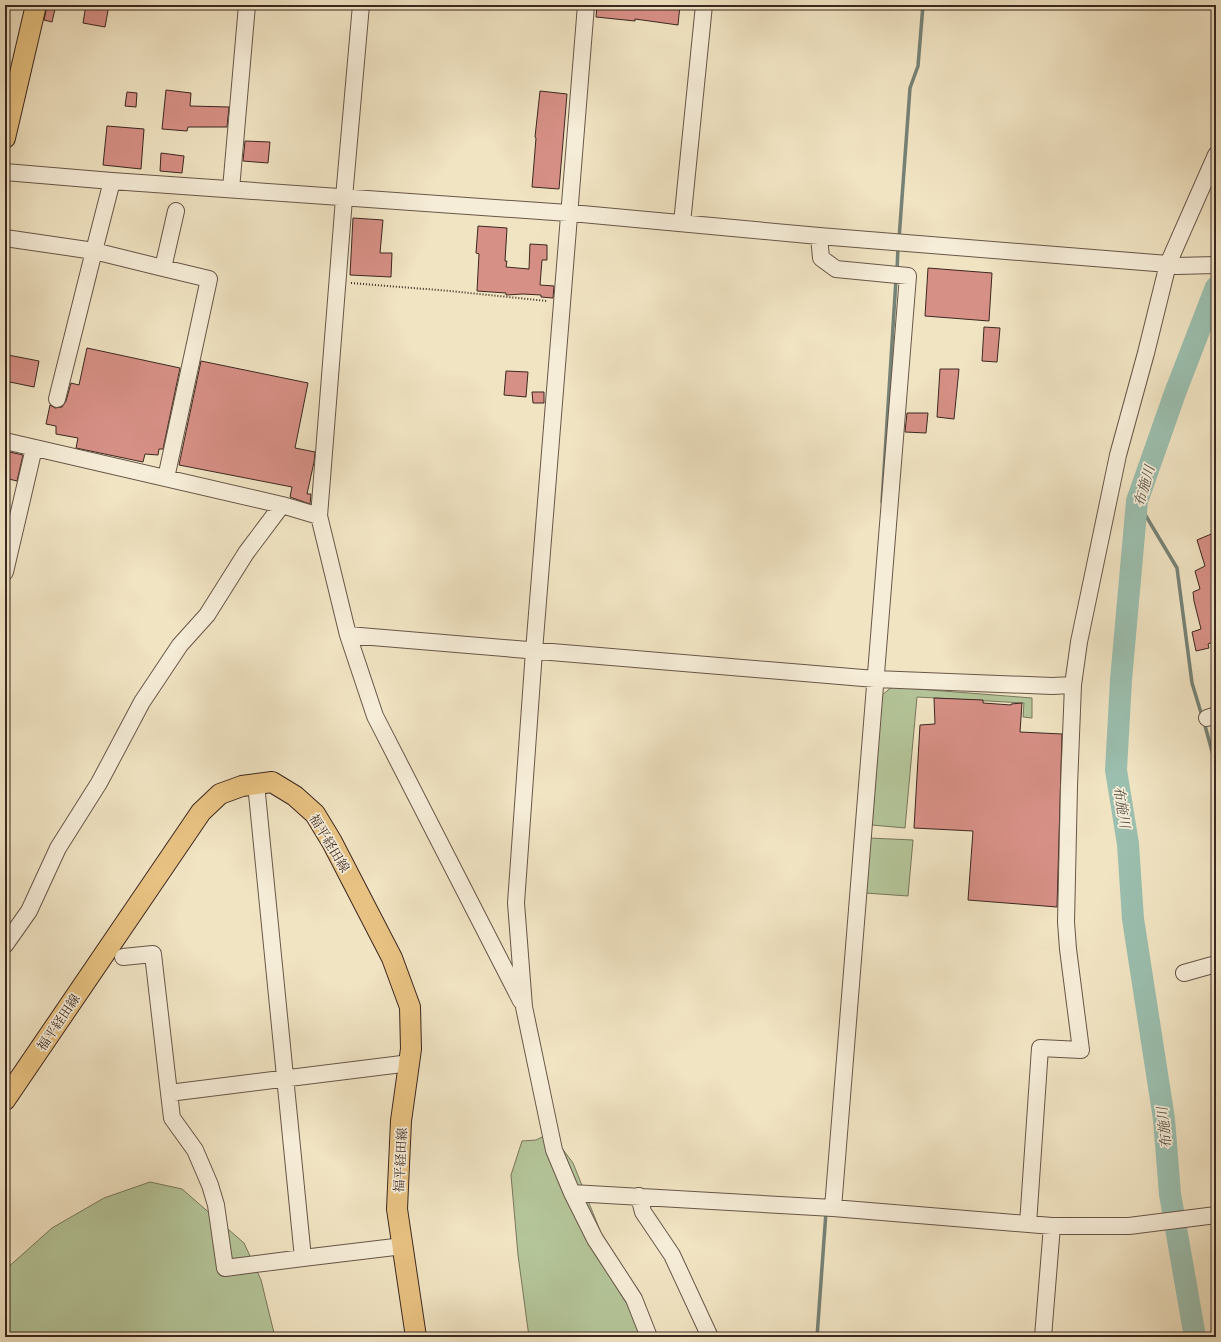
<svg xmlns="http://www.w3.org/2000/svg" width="1221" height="1342" viewBox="0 0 1221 1342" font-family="Cardo,'Noto Serif JP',serif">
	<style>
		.green { fill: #b4c599; stroke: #78765c }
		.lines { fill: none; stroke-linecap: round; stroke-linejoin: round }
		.stream { stroke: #758276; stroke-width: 3.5 }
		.river { stroke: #9bbfaf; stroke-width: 22 }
		.building { fill: #d79086; stroke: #3b2720 }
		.minor-casing { stroke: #685649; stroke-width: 18 }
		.major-casing { stroke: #3b2720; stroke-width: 22 }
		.path { stroke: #3b2720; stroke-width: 2; stroke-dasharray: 1 2; stroke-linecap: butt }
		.minor { stroke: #f6edd8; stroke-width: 16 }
		.major { stroke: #e8c282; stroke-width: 20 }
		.labels { text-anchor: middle; stroke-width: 3.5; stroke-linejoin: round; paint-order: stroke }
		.street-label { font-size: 13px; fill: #3b2720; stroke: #f6edd8 }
		.water-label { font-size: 14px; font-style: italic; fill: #534d44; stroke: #f6edd8 }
	</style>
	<rect width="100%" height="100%" fill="#f1e4c3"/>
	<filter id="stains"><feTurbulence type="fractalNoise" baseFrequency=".005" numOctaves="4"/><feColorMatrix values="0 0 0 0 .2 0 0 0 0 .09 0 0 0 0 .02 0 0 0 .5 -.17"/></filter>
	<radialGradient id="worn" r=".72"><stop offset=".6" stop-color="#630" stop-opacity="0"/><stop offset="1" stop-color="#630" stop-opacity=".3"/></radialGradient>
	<path class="green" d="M892 687 1032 698V718L1023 717 1024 703 917 697 905 828 872 825 882 695Z
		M869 838 913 840 908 896 865 893Z
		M542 1137 555 1139 573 1163 615 1268 645 1337H529L518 1255 511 1175 522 1141 536 1140Z
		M150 1182 182 1189 244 1243 261 1280 275 1337H5V1270L52 1228 104 1198Z"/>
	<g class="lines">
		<path class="stream" d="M899 239 910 88 918 66 923 5
			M897 271 898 247
			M1137 501 1177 568 1192 683 1202 716
			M882 502 896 279
			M1204 722 1216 766
			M817 1337 826 1212"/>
		<path class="river" d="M1195 1337 1170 1194 1164 1119 1133 919 1128 844 1116 770 1121 680 1137 501 1175 393 1216 287"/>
	</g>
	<path class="building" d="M86 5H109L105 27 83 23Z
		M597 5H680L678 25 635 19V21L596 17Z
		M47 7 55 9 52 22 44 20Z
		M166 90 191 93 190 106 229 107 227 127H188L187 131 162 129Z
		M540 91 567 94 559 189 532 187 536 138 535 137Z
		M127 92 137 93 136 107 125 106Z
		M107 126 144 129 141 169 103 165Z
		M245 141 270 142 268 163 243 161Z
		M161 153 184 156 182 173 160 171Z
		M353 218 383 220 380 253H392L391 277 350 275Z
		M478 226 507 228 505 261H507L506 267 529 269 530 244 547 245V260H542L540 285 554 286 553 298 541 297V295L523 294 506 295V293L477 291 479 254 476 253Z
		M928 268 992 273 989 321 925 316Z
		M984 327 1000 328 997 362 982 361Z
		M87 348 180 368 163 449H159L158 455 145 454 143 462 76 448 78 438 56 434V426L46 424 50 405 55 408 62 407 66 401 71 383 79 385Z
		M8 355 39 361 34 387 5 381V369Z
		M201 361 308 383 295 448 315 452 314 462 307 494H311L310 504 290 497 292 487 179 465Z
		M940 369H959L954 419 937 417Z
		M506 371 528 372 526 397 504 395Z
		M532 392H544V403H533Z
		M907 413H928L926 433 905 432Z
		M5 451 23 455 17 481 5 478Z
		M1216 532V641L1208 644 1209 648 1196 651 1192 632 1201 629 1194 601 1193 592 1200 589 1195 571 1205 566 1197 540Z
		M934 698 983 700V703L1011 705V704L1022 703 1020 732 1062 734 1057 907 968 900 973 831 914 828 920 725 935 724Z"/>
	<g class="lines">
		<defs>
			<path id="minor" d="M361 5 345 186 319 516 348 635 375 716 521 1001
				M586 5 534 651 516 903 524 1007 554 1150 572 1193 595 1239 634 1299 649 1337
				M5 172 112 181 582 214 819 236 1168 264 1176 266 1216 265
				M231 189 247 5
				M682 223 704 5
				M819 236 821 258 836 269 908 276 833 1208
				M5 238 94 251 112 181
				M163 268 209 279 166 478
				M57 399 94 251 163 268 176 211
				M5 441 282 505 319 516
				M5 572 34 448
				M348 635 875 679 1052 686 1073 685
				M1207 718 1216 715
				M256 784 303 1258 403 1246
				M5 945 29 911 58 848 99 783 142 702 180 645 207 615 246 553 282 505
				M123 957 153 954 169 1093 410 1063
				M1184 973 1216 964
				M169 1093 172 1118 195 1150 210 1185 216 1205 225 1268 303 1258
				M572 1193 833 1208 1052 1226H1129L1216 1215
				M639 1196 643 1212 672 1255 710 1337
				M1028 1224 1040 1048 1081 1050 1068 949 1066 922 1069 786 1073 685 1079 642 1118 455 1146 353 1168 264 1216 155
				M1043 1337 1052 1226"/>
			<path id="major" d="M5 138 36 5
				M5 1100 201 812 220 794 242 786 272 782 295 796 315 814 332 842 392 958 410 1007 411 1049 401 1121 397 1209 416 1337"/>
		</defs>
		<use href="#minor" class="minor-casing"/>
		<use href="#major" class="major-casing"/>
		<path class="path" d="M351 283 450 291 547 301"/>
		<use href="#minor" class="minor"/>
		<use href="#major" class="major"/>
	</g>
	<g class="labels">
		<g class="street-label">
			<text transform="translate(330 843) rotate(59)" y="5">福平経田線</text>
			<text transform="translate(58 1022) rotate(-56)" y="5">福平経田線</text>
			<text transform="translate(400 1160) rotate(-87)" y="5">福平経田線</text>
		</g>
		<g class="water-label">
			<text transform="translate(1144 486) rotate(-74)" y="5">布施川</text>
			<text transform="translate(1122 807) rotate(81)" y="5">布施川</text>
			<text transform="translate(1164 1128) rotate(-96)" y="5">布施川</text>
		</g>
	</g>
	<rect width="1221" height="1342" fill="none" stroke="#f1e4c3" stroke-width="20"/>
	<rect x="6" y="6" width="1209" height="1330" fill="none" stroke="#3b2720" stroke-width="2"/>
	<rect x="10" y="10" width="1201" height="1322" fill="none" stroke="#3b2720"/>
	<rect width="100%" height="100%" filter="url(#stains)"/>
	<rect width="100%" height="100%" fill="url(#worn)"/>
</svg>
